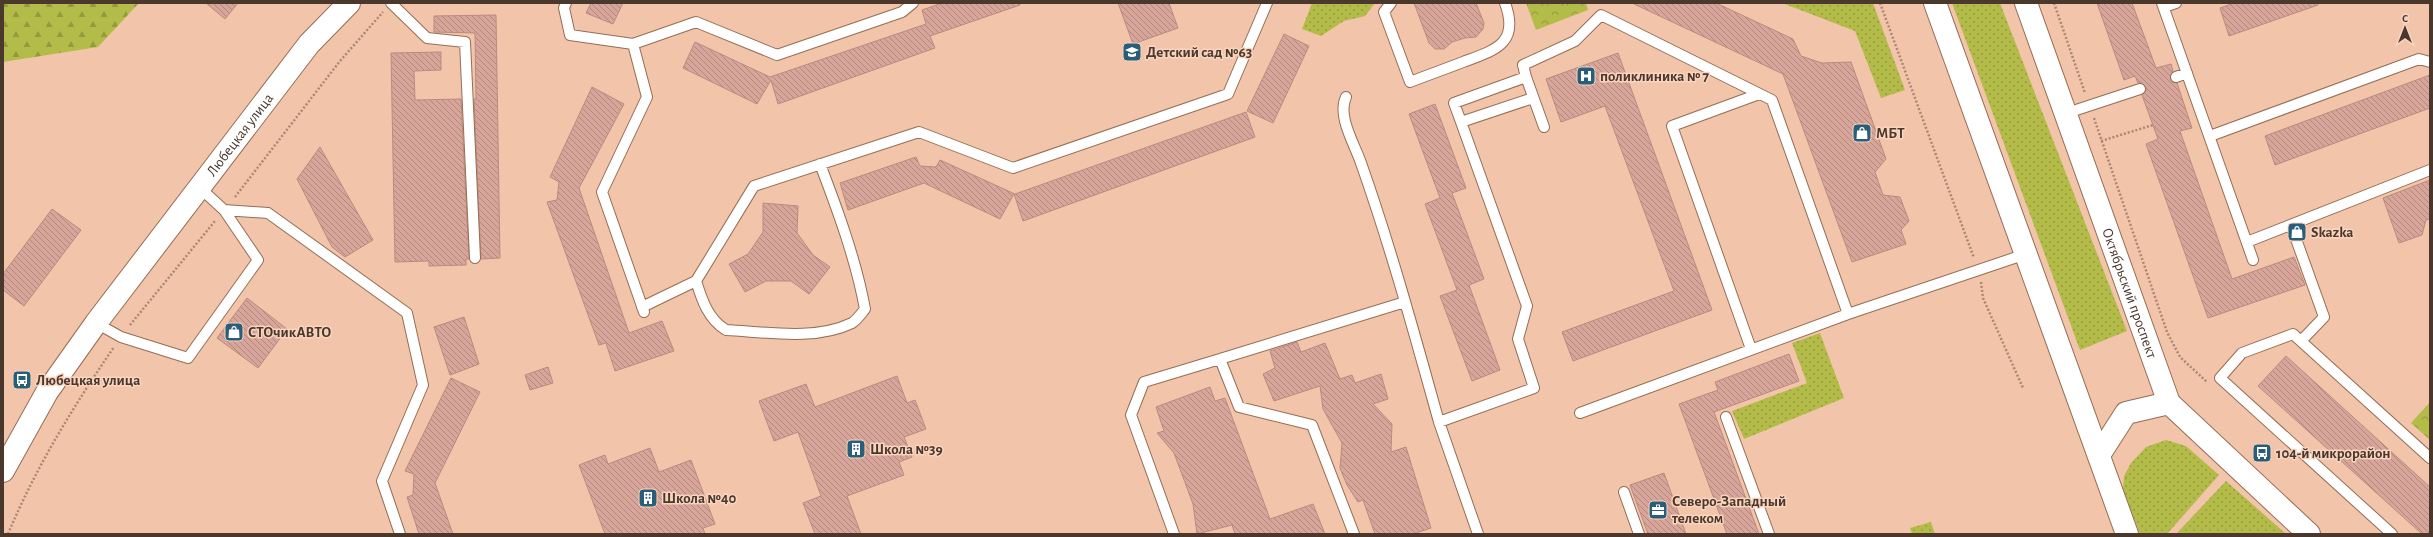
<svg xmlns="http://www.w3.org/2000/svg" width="2433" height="537" viewBox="0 0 2433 537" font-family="'Alegreya Sans',sans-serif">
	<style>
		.grass { fill: url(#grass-dots) }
		.forest { fill: url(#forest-firs) }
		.park { fill: url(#park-crowns) }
		.building { fill: url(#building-back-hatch); stroke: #bb8a7f }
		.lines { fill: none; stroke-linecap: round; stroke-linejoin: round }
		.lane-casing { stroke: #956d54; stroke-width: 12 }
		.secondary-casing { stroke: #956d54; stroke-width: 24 }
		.primary-casing { stroke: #956d54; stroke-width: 24 }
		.path { stroke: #a98874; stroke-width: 2.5; stroke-dasharray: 2 2; stroke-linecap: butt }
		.lane { stroke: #fff; stroke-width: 10 }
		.secondary { stroke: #fff; stroke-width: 22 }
		.primary { stroke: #fff; stroke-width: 22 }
		.labels { text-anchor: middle; stroke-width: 3; stroke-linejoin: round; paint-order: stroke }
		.poi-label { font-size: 15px; font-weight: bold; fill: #4a382d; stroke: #f9d4bf; text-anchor: start }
		.street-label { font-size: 15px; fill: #4a382d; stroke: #f9d4bf }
	</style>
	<defs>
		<pattern id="grass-dots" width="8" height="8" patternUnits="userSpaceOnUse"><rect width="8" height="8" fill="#b4bc49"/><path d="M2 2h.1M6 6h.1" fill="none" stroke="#949a3d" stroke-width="1.8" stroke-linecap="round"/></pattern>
		<pattern id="forest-firs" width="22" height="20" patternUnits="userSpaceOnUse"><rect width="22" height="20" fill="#b4bc49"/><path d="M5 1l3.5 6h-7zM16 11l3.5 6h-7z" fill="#949a3d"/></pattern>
		<pattern id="park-crowns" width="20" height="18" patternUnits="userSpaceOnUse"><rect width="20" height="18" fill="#b4bc49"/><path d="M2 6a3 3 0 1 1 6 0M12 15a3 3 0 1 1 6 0" fill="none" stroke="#949a3d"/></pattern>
		<pattern id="building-back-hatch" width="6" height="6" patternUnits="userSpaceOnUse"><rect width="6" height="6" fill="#d8a59a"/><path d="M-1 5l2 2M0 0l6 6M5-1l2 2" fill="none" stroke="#b1877e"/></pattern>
	</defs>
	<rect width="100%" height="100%" fill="#f2c5aa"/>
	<path class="grass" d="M1312 3H1375L1365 16 1344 21 1321 36 1302 29Z
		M1782 3H1873L1905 90 1881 98 1855 31Z
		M1952 3H2000L2127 331 2080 350Z
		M1820 333 1844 398 1744 439 1732 411 1807 383 1792 343Z
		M2166 440 2186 446 2219 475 2167 534H2140L2123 489 2124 476 2131 463 2146 447Z
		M2226 481 2285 533 2283 534H2176Z
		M1931 522 1935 534H1912L1910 528Z"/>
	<path class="forest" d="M3 3H139L98 47 3 62Z"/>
	<path class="park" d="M1526 3H1586L1588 10 1536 30Z
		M2430 402V440L2411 423Z"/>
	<path class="building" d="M206 3H238L225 19Z
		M591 3H623L613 24 586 13Z
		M942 3H1020V5L930 36 935 48 778 104 771 80 757 104 683 68 695 42 770 77 926 24 922 10Z
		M1118 3H1169L1178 28 1133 44Z
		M1414 3H1476L1484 23 1483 29 1476 37 1465 38 1452 42 1444 49H1435L1429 43Z
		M1632 3H1716L1793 39 1801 56 1822 63 1851 62 1886 159 1875 172 1883 195 1900 197 1909 221 1901 230 1906 244 1852 262 1783 74Z
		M2097 3H2132L2156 68 2171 64 2173 71 2170 79 2172 82 2177 83 2192 128 2180 131 2232 279 2294 257 2305 285 2208 318 2146 144 2158 139 2142 95 2146 91V87L2142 83H2138L2135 76 2124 80Z
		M2234 3H2318V5L2229 36 2220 8Z
		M496 15 500 258 481 259 474 99H476L475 33 434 32V16Z
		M1284 34 1309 46 1273 123 1247 111Z
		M441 52V70L414 71 415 100 461 99 469 259H466V265L429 266V261L395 262 391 53Z
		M1618 53 1712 310 1573 361 1562 332 1674 291 1605 106 1561 122 1546 79Z
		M2430 75V108L2275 165 2265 136Z
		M592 87 624 104 579 188 629 333 662 321 674 351 615 371 606 343 599 345 547 202 557 200 559 182 550 177Z
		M1435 104 1466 188 1452 193 1484 279 1469 285 1500 370 1472 381 1440 296 1457 290 1425 204 1440 198 1409 114Z
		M1246 112 1255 137 1023 221 1014 194 1000 219 924 183 848 210 840 183 916 157 920 166 936 167 940 160 1015 194Z
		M320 147 373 240 345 257 332 247 297 179Z
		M2430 180V219L2426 220 2422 235 2399 243 2383 198Z
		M763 203 798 206 797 233 813 255 830 267 809 294 791 281H766L745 292 729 264 748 254 763 232Z
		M52 209 81 230 24 306 3 290V274Z
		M247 298 287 329 258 368 217 338Z
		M464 317 479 364 450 375 434 327Z
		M1297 342 1301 352 1325 343 1340 379 1352 375 1355 383 1381 374 1388 399 1373 404 1392 424 1391 452 1406 447 1431 528 1413 534H1375L1363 500 1358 502 1347 485 1340 468 1342 443 1323 409 1320 386 1274 401 1263 374 1275 368 1270 351Z
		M1789 354 1799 381 1714 412 1759 534H1727L1679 404 1718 390 1715 382Z
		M2286 356 2430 487V534H2422L2258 386Z
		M548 367 553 383 530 390 525 375Z
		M897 376 907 403 915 400 926 429 904 437 912 457 899 462 904 475 847 496 861 534H815L803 503 821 496 798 432 774 441 759 401 806 384 815 407Z
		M451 378 480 392 435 483 453 534H419L407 497 413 495 414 474 405 471Z
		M1210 387 1215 401 1225 398 1270 519 1313 504 1325 534H1235L1232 525 1197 534 1193 504 1174 453 1157 433 1164 431 1156 407Z
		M650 448 659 472 691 460 715 524 703 528 705 534H605L579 465 605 455 608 464Z
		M1664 473 1686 534H1648L1630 485Z"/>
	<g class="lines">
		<defs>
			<path id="lane" d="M391 3 427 38 465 42 475 258
				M566 3 564 8 570 35 633 44 647 97 602 192 644 312
				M1391 3 1384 12 1410 82C1428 75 1445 69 1463 62 1495 50 1520 44 1505 3
				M2162 3 2253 260
				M2164 7 2176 3
				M633 44 696 22 777 55 902 12 913 3
				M1526 77 1544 127
				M2176 77 2187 73
				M1346 97C1337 116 1354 143 1361 163 1391 248 1415 336 1439 422
				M2067 113 2140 89
				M1461 122 1454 103 1526 77 1523 65 1575 41 1601 15 1772 100 1848 314
				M2210 136 2419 59 2430 62
				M224 210 268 213 407 313 423 385 382 481 400 534
				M2291 225 2324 317 2301 341
				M2247 242 2430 170
				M696 281C702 300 708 319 726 330 766 332 815 341 852 323 857 320 861 314 865 309 856 260 838 211 820 164
				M642 307 696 281 754 186 919 132 1013 168 1228 94 1267 3
				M96 323 121 337 188 358 258 260 224 210 200 188
				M1751 349 1672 126 1759 94
				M1220 359 1405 302
				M1580 413 1848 314 2026 254
				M1726 417 1769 534
				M1624 492 1639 534
				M1174 534 1131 415 1144 382 1220 359 1239 407 1312 425 1354 534
				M1478 534 1439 422 1534 388 1518 339 1527 306 1461 122 1533 98
				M2392 534 2220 378 2242 353 2293 334 2430 458"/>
			<g id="secondary">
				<path id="s1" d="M3 471 47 392 96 323 309 44 349 3"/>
			</g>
			<g id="primary">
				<path d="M1935 3 2127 534"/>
				<path id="s2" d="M2026 3 2169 403 2309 534"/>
				<path d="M2099 455 2126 413 2169 403"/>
			</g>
		</defs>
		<use href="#lane" class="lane-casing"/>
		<use href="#secondary" class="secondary-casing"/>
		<use href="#primary" class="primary-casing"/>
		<path class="path" d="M1880 3 1974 258
			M2054 3 2085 93
			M2094 118 2167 332 2180 357 2207 382
			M2101 141 2153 125
			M235 197 340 61 383 12
			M1981 282 1983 298 2023 388
			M130 325 215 221
			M8 534C36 467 73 407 114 347"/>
		<use href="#lane" class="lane"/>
		<use href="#secondary" class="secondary"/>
		<use href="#primary" class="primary"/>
	</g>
	<defs>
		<symbol id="school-square" viewBox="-11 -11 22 22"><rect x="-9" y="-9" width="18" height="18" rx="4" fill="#285e79" stroke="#f9d4bf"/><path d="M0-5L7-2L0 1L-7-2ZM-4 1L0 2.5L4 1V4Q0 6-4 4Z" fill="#fff"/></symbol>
		<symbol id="hospital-square" viewBox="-11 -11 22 22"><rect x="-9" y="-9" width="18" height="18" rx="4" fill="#285e79" stroke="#f9d4bf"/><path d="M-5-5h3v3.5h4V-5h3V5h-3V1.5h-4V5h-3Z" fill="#fff"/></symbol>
		<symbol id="shop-square" viewBox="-11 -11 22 22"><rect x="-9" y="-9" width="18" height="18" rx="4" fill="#285e79" stroke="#f9d4bf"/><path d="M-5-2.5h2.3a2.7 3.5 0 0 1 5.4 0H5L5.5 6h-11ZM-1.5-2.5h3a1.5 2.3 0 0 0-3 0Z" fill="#fff"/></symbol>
		<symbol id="bus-square" viewBox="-11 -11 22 22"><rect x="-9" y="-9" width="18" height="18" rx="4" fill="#285e79" stroke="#f9d4bf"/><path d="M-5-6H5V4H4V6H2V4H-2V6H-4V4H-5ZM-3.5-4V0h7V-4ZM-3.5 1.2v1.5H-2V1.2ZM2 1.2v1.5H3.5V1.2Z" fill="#fff"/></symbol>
		<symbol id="building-square" viewBox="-11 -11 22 22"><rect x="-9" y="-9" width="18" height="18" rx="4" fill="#285e79" stroke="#f9d4bf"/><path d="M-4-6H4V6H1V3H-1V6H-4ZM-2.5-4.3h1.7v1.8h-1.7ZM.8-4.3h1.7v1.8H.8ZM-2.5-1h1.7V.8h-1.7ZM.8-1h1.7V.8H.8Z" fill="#fff"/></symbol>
		<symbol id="office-square" viewBox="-11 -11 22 22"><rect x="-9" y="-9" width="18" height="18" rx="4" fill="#285e79" stroke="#f9d4bf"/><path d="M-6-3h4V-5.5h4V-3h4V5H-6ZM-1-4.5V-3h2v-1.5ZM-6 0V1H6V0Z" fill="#fff"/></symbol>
	</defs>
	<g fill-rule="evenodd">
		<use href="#school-square" x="1121" y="41" width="22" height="22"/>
		<use href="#hospital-square" x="1575" y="65" width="22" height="22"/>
		<use href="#shop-square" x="1851" y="122" width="22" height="22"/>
		<use href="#shop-square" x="2286" y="221" width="22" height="22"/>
		<use href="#shop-square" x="223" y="321" width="22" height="22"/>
		<use href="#bus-square" x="11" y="369" width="22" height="22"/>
		<use href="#building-square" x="845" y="438" width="22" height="22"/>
		<use href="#bus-square" x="2251" y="442" width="22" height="22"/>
		<use href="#building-square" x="637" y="487" width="22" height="22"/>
		<use href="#office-square" x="1647" y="499" width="22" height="22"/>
	</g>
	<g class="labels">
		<g class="poi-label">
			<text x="1146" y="57">Детский сад №63</text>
			<text x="1600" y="81">поликлиника № 7</text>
			<text x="1876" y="138">МБТ</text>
			<text x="2311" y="237">Skazka</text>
			<text x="248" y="337">СТОчикАВТО</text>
			<text x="36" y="385">Любецкая улица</text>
			<text x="870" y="454">Школа №39</text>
			<text x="2276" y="458">104-й микрорайон</text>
			<text x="662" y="503">Школа №40</text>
			<text x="1672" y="506">Северо-Западный<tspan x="1672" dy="17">телеком</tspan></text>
		</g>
		<g class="street-label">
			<text dy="5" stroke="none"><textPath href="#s1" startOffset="412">Любецкая улица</textPath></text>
			<text dy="5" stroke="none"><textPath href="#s2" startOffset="308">Октябрьский проспект</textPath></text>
		</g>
	</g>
	<rect width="2433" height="537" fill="none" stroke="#4a382d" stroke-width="8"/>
	<g transform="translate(2405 28)" stroke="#f9d4bf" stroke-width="3" paint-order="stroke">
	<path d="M0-3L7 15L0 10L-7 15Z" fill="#4a382d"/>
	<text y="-6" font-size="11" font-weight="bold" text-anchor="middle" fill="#4a382d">С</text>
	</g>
</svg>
